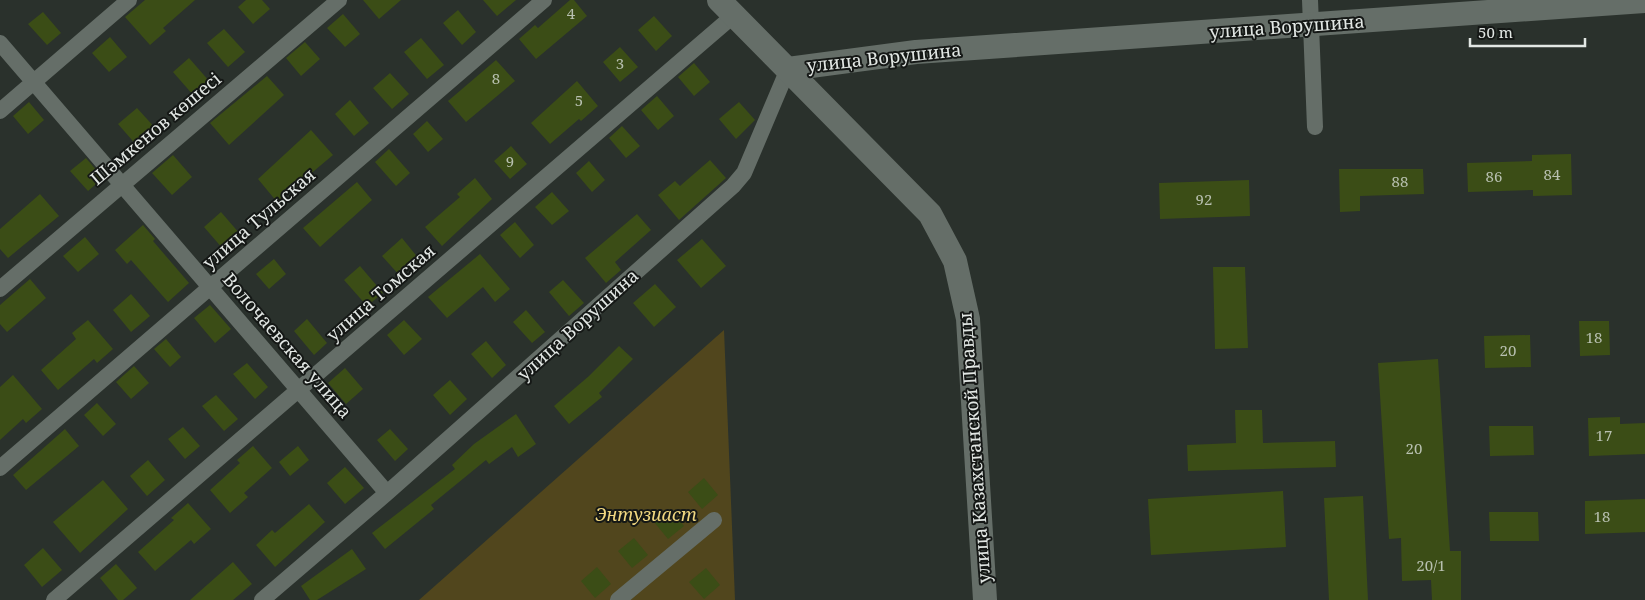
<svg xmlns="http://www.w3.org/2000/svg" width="1645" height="600" viewBox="0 0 1645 600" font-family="'Noto Serif',serif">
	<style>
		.green { fill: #51461d }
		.building { fill: #3b4d16 }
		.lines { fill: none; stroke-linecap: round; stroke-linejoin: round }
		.street { stroke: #656e68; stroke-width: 16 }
		.secondary { stroke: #656e68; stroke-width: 24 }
		.labels { text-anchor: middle; stroke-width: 4; stroke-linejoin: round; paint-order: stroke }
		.number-label { font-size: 15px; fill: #b8c0b0 }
		.street-label { font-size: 18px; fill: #e2e7e4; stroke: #151816 }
		.park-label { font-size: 18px; font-style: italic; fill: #f0d780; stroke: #151816 }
	</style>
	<rect width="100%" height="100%" fill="#2a312c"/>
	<path class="green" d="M724 330 735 600H419Z"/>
	<path class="building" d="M145 0H195L163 28 166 31 150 45 125 17Z
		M246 0H262L270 9 253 24 238 7Z
		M363 0H401L379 19Z
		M483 0H516L497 16Z
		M570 0H574L587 16 536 59 519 39 535 25 538 28Z
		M458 10 476 32 462 45 443 23Z
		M43 12 61 33 47 45 28 24Z
		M343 14 360 34 345 47 327 28Z
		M654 16 672 36 656 51 638 30Z
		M224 29 245 52 228 67 207 43Z
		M110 37 127 57 109 72 92 53Z
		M421 38 444 65 427 79 404 52Z
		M305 42 320 59 301 76 286 58Z
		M620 47 638 67 620 82 603 62Z
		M189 58 210 82 194 96 173 72Z
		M496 60 515 81 466 122 448 101Z
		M694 63 710 82 694 96 678 77Z
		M390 73 409 94 392 109 373 88Z
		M267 76 284 95 229 145 210 123Z
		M577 81 598 106 581 121 579 119 550 144 531 123Z
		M657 96 674 116 658 130 641 110Z
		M350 100 369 123 354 136 335 114Z
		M29 102 44 120 28 134 13 116Z
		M739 102 755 120 736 139 719 119Z
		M137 108 157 130 138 147 118 124Z
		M427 121 443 139 428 152 413 134Z
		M622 126 640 146 626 158 609 138Z
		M311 130 333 155 277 202 258 179Z
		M511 146 527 164 510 179 494 161Z
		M389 149 410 173 396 186 375 162Z
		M1571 154 1572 195 1533 196V190L1468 192 1467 163 1532 161V155Z
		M173 155 192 177 172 195 152 173Z
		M86 158 103 178 88 191 70 171Z
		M710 160 726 178 679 220 658 195 675 181 680 186Z
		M589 161 605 180 592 192 576 173Z
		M1339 169H1423L1424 194 1360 196V211L1340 212Z
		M475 178 492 199 442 246 425 227 460 197 457 194Z
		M1249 180 1250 216 1160 219 1159 183Z
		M357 182 372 200 320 247 303 228Z
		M552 192 569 211 552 225 535 207Z
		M40 194 59 216 8 258 0 249V229Z
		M221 212 240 234 223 249 204 227Z
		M637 214 651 230 615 262 621 270 606 283 585 258Z
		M515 222 534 245 520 258 500 235Z
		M143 225 155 239 153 241 189 283 168 302 131 260 127 264 115 250Z
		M85 237 99 254 78 272 63 256Z
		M402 238 419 259 400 276 382 256Z
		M702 239 726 266 701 288 677 260Z
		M480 254 510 289 495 302 483 287 447 318 428 297Z
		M274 259 286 274 269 289 256 274Z
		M360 266 383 293 367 306 344 280Z
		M1213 267H1245L1248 348 1215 349Z
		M30 279 46 298 7 332 0 324V305Z
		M563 280 584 303 569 316 549 292Z
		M655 284 676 307 654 327 633 303Z
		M131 294 150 316 131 332 113 310Z
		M210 305 231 329 215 343 194 318Z
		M526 310 545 332 532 343 513 322Z
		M307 319 327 343 314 355 294 331Z
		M88 320 113 349 97 363 94 359 58 390 41 370 76 339 72 333Z
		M404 320 422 339 404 355 387 335Z
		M1579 321H1609L1610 355 1580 356Z
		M1530 335 1531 367 1485 368 1484 336Z
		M166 339 181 357 170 367 154 349Z
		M486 341 506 365 492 378 471 354Z
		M619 346 633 359 599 393 602 397 569 424 554 406 589 376Z
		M1438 359 1450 551H1461V600H1432L1431 580 1402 581 1401 538 1389 539 1378 363Z
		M247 363 268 387 255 399 233 374Z
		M134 366 149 383 131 399 116 382Z
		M345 368 363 389 346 404 328 383Z
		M13 375 42 409 26 423 23 419 0 440V387Z
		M450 380 467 399 450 415 433 395Z
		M216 395 238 419 224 431 202 406Z
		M97 403 116 424 103 436 84 415Z
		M1235 410H1262L1263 443 1335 441 1336 467 1188 471 1187 445 1236 443Z
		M516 414 536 444 518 457 512 447 489 464 486 460 431 505 434 509 385 549 372 533 455 469 452 465 474 444Z
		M1620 417V424L1645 423V454L1589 456 1588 418Z
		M1489 426H1533L1534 455 1490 456Z
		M183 427 200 446 185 459 168 439Z
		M65 429 79 446 26 490 13 475Z
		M390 429 408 449 395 461 377 440Z
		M253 446 272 468 244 493 248 497 230 513 210 490 240 463 237 460Z
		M298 446 309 460 290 476 279 462Z
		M148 460 165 480 147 496 130 476Z
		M345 467 364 488 345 504 327 483Z
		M704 478 718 495 702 509 688 492Z
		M103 480 128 509 80 553 53 522Z
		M1283 491 1286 547 1151 555 1148 499Z
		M1363 496 1368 600H1329L1324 498Z
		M1645 499V532L1585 534V501Z
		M188 503 211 529 194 544 191 540 155 571 138 552 174 520 171 518Z
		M309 504 325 522 275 567 256 545 272 530 275 533Z
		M670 509 684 526 668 539 654 522Z
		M1489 512H1538L1539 541H1490Z
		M634 538 648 555 632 568 618 551Z
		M43 548 62 570 42 587 24 565Z
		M352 549 366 569 317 600H310L301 586Z
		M233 562 252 584 233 600H190Z
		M116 564 137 588 123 600H118L100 578Z
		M597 567 611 584 595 598 581 581Z
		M706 568 720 585 704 599 689 582Z"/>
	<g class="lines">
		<path class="street" d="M1310 0 1315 127
			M0 43 387 493
			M0 111 129 0
			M0 289 339 0
			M0 468 544 0
			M54 600 733 16
			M262 600 387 493 733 186 744 173 788 69
			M618 600 714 520"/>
		<path class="secondary" d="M719 0 930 214 955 261 968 319 985 600
			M788 69 916 52 1645 1"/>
	</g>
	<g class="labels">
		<g class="number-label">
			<text x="571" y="19">4</text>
			<text x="620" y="69">3</text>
			<text x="496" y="84">8</text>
			<text x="579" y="106">5</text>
			<text x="510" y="167">9</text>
			<text x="1552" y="180">84</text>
			<text x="1494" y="182">86</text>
			<text x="1400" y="187">88</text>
			<text x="1204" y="205">92</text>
			<text x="1594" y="343">18</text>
			<text x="1508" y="356">20</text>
			<text x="1604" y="441">17</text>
			<text x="1414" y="454">20</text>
			<text x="1602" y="522">18</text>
			<text x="1431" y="571">20/1</text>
		</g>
		<g class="street-label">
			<text transform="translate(1287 27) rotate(-4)" y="6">улица Ворушина</text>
			<text transform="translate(884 58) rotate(-6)" y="6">улица Ворушина</text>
			<text transform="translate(156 129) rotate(-40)" y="6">Шәмкенов көшесі</text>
			<text transform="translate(259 219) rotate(-41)" y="6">улица Тульская</text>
			<text transform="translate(381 293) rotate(-41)" y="6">улица Томская</text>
			<text transform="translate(578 325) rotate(-42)" y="6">улица Ворушина</text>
			<text transform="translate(287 346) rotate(49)" y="6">Волочаевская улица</text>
			<text transform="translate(975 448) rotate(-94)" y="6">улица Казахстанской Правды</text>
		</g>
		<g class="park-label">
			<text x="646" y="521">Энтузиаст</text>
		</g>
	</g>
	<path d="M1470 38v8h115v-8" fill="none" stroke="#e2e7e4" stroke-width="2.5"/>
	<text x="1478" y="38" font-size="15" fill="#e2e7e4" stroke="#151816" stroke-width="4" paint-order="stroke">50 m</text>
</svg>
